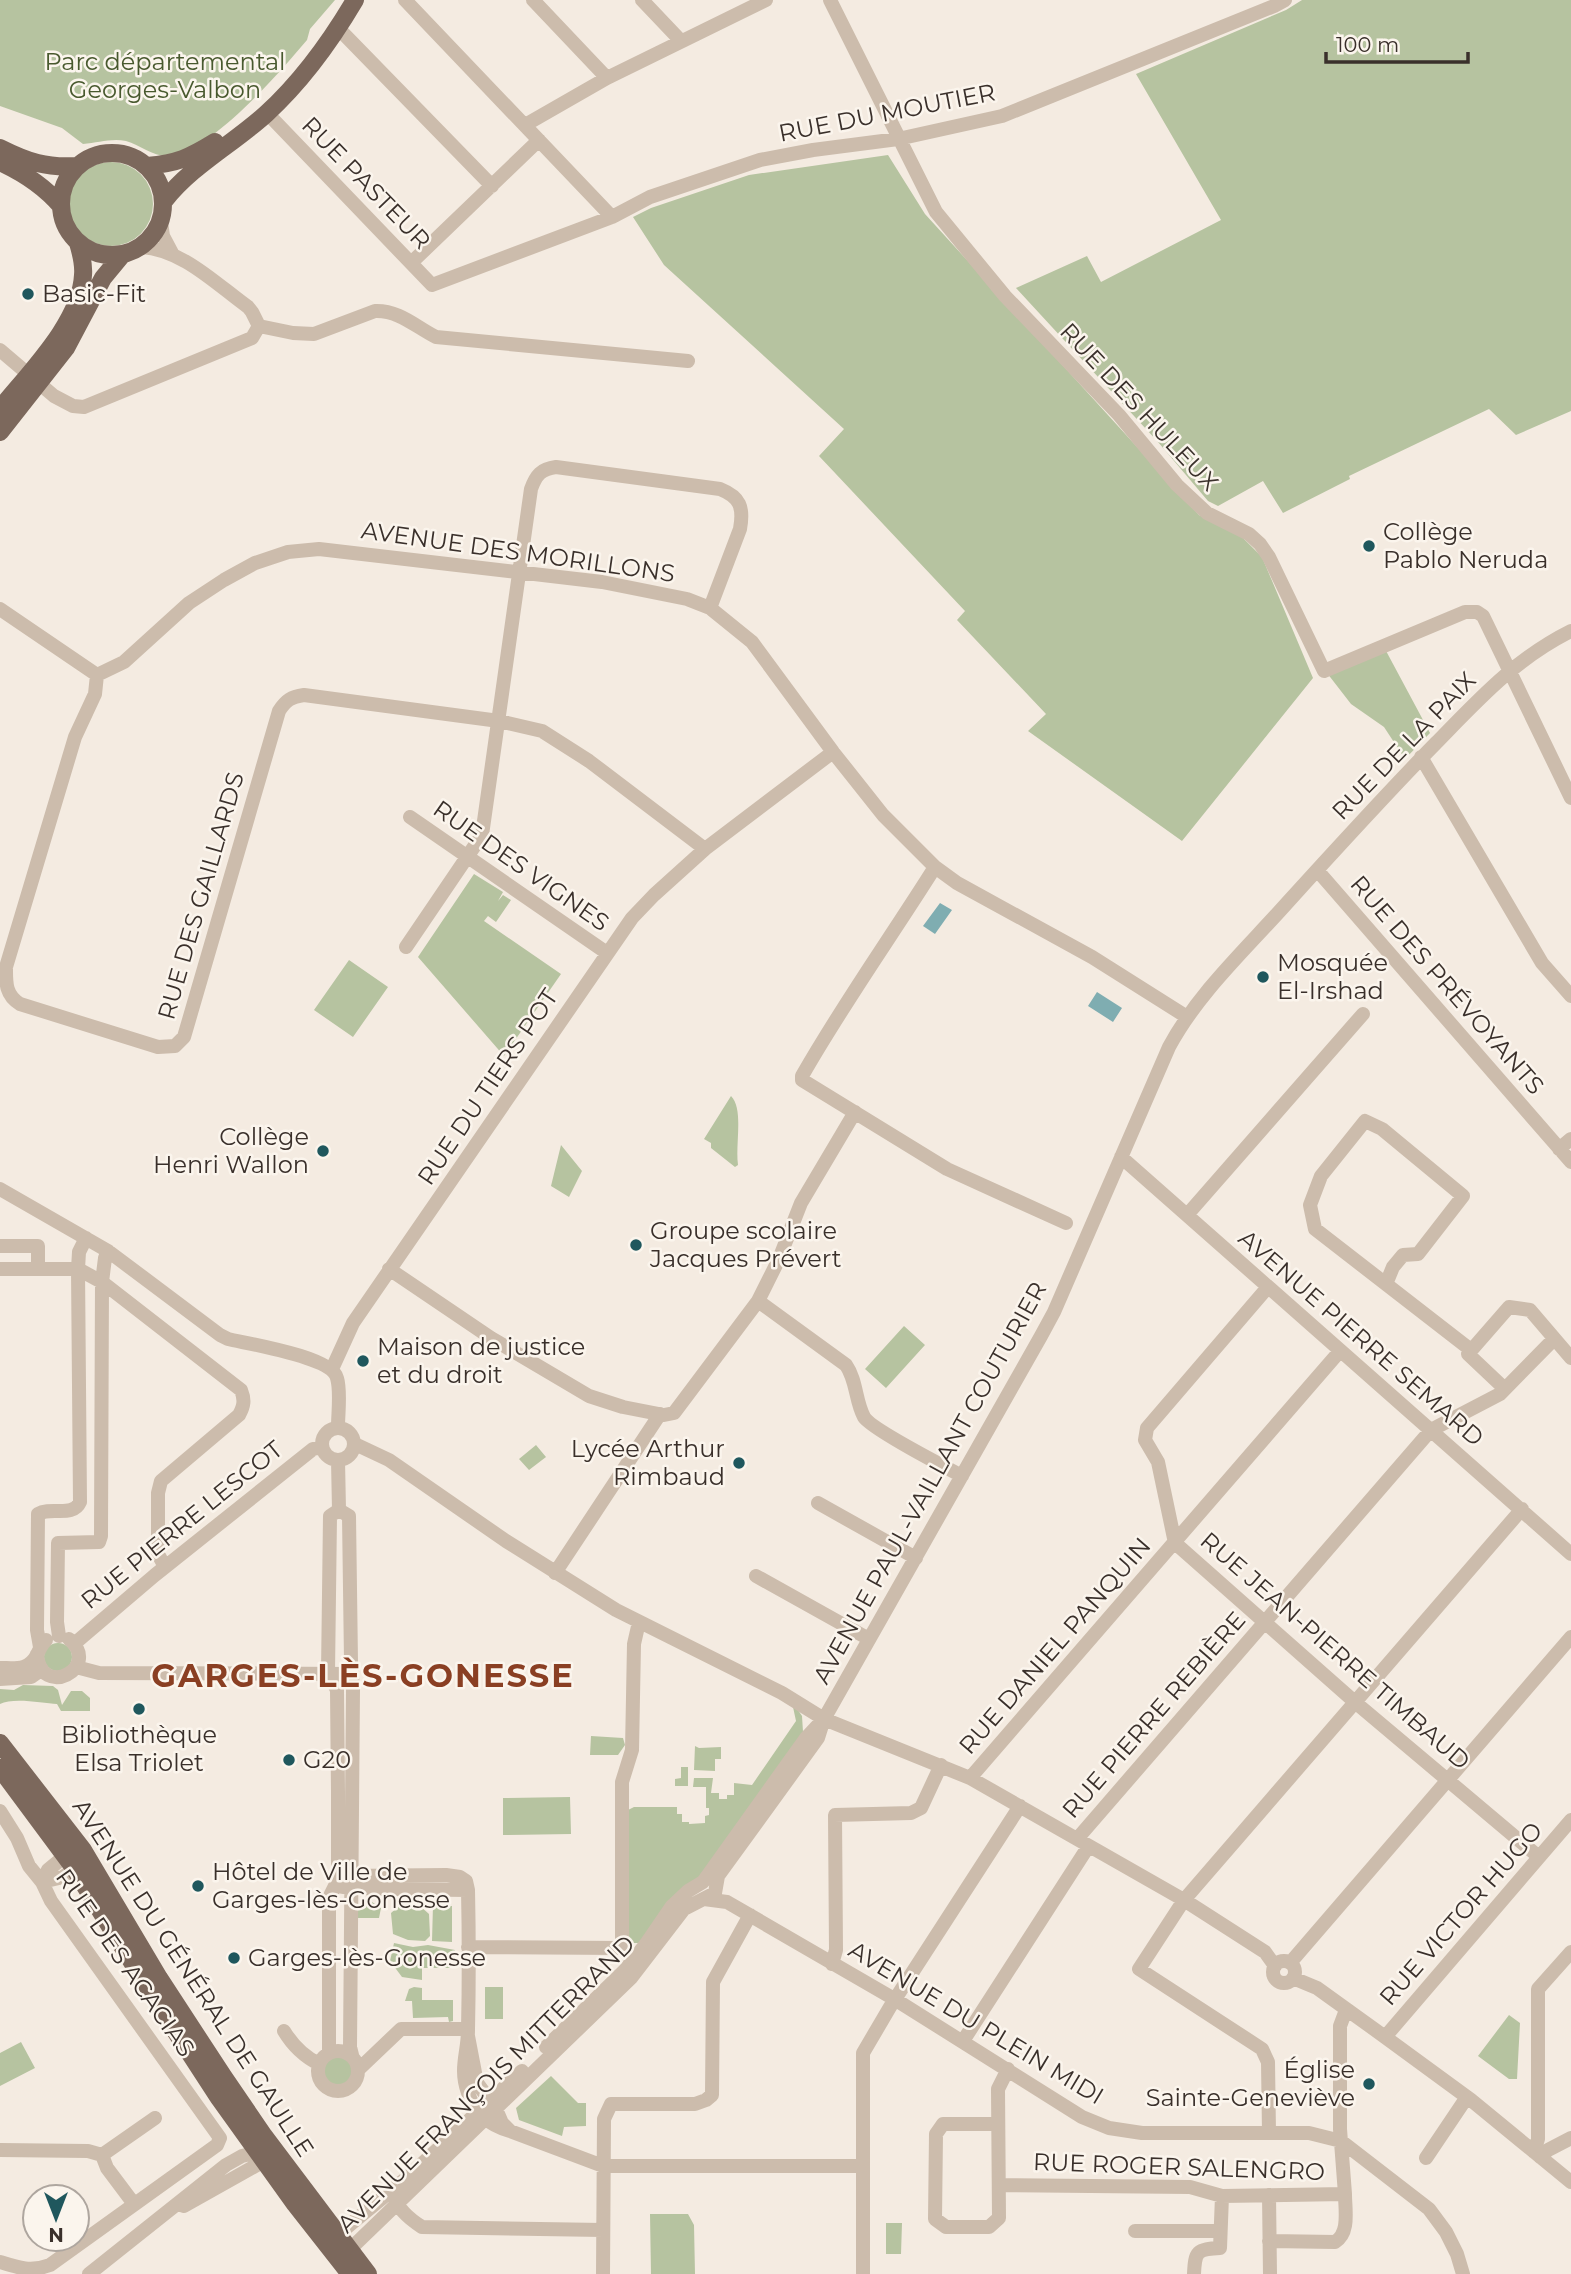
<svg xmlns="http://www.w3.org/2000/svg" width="1571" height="2274" viewBox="0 0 1571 2274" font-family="Montserrat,sans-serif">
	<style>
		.green { fill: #b6c3a0 }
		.water { fill: #7fadb1 }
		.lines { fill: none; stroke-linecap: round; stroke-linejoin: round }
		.minor { stroke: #ccbcac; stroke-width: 14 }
		.major { stroke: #7c685c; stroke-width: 18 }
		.poi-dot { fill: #1f575d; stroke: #fbf5ed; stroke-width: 2.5 }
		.labels { text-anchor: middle; stroke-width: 5; stroke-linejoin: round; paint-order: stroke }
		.park-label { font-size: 24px; fill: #48592e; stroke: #fbf5ed }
		.street-label { font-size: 24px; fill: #3a302b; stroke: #fbf5ed }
		.poi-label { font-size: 24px; fill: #3a302b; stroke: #fbf5ed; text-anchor: start }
		.district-label { font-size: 32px; font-weight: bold; letter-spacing: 2px; fill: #8a3f23; stroke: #fbf5ed }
	</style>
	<rect width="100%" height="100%" fill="#f4ebe1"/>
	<path class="green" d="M0 0H335L310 29 307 40C280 72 210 154 167 156 152 156 140 145 126 141 111 138 98 143 83 144L62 128 0 106Z
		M1302 0H1571V411L1516 435 1489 409 1349 476 1350 479 1283 513 1263 481 1218 506 1208 501 1158 442 1016 288 1087 256 1101 282 1221 220 1136 74 1286 10Z
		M888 155 925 214 1199 515 1242 537 1262 557 1313 678 1182 841 1028 731 1046 714 957 620 965 611 819 456 844 429 664 265 633 217 651 208 749 175Z
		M69 204a42 42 0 1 1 84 0a42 42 0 1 1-84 0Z
		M1385 649 1430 733 1405 759 1384 727 1351 704 1327 673Z
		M474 874 503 892 498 901 503 895 511 900 496 922 488 916 484 921 561 974 504 1056 418 957Z
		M349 960 388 987 353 1037 314 1010Z
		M731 1096C744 1109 735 1144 738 1165L735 1167 711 1148V1143L704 1139Z
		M561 1145 582 1171 569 1197 551 1186Z
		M904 1326 925 1345 886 1388 865 1369Z
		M536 1445 546 1457 529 1470 519 1459Z
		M44 1657a14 14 0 1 1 28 0a14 14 0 1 1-28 0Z
		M23 1685 53 1686 58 1690 62 1705 71 1691H82L90 1698V1711H61L57 1704C43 1703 13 1697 0 1704V1689L14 1690Z
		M793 1707H796L802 1716 803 1732 697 1882 642 1943H632L627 1937 628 1810 634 1807H677V1814H682V1822H689V1824L705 1823V1816L709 1815V1808H706V1787H693L694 1778H713L711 1793H719V1799H727V1795H734V1783L752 1785 796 1721Z
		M591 1736 623 1738 625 1745 618 1755H590Z
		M695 1746 699 1748 721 1747V1759H715V1771L694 1770Z
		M681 1767H688V1786H675V1779L681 1778Z
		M570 1797 571 1834 503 1835V1798Z
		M369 1900 381 1908 379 1918H358L357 1907 363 1901Z
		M406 1900 420 1906 429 1914 430 1936 425 1941 408 1940 393 1934 391 1913Z
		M433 1905 452 1906V1942L432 1941Z
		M394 1943 413 1947 428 1945 455 1950 456 1968H422V1980L402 1977 390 1961Z
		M414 1987 422 1988V2000H453V2021L449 2022 448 2017 413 2018 412 2001H405L409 1989Z
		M485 1987H503V2019H485Z
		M1509 2015 1520 2023 1517 2079H1509L1478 2056Z
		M21 2042 35 2068 0 2086V2053Z
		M318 2071a20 20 0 1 1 40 0a20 20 0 1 1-40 0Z
		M551 2076 578 2103H586V2126L564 2127 562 2136 519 2120 516 2108Z
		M650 2214H688L694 2225 695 2274H651Z
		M886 2223H902L901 2254H886Z"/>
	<path class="water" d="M940 903 952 910 935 934 923 926Z
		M1097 992 1122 1008 1113 1022 1088 1006Z"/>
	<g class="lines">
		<path class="minor" d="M405 0 612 217
			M533 0 607 78
			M642 0 680 40
			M830 0 936 212 1005 296 1119 415 1177 485 1207 513 1249 534 1260 544 1269 557 1324 671 1465 612H1477L1483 616 1571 798
			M338 28 492 186
			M267 113 432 285 612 217 650 197 760 160 813 150 898 139 1002 116 1274 6 1285 0
			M525 125 607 78 766 0
			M161 222 163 236 172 253
			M141 247C182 249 216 284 248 307L252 312 259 326
			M411 263 539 140
			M259 326 293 333 314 334 375 311C399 310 416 327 436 337L688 361
			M0 350 54 396 73 406 84 407 252 338 259 326
			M0 609 97 675
			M97 675 95 694 75 737 6 967C6 982 5 995 20 1004L158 1047 175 1046 184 1037 279 711C286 700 291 697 304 695L499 721 542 731 589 761 705 849
			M97 675 124 662 189 603 224 580 255 563 288 552 319 549 602 582 687 599 710 608 752 642 833 752 883 815 935 867 957 883 1092 957 1187 1017
			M1421 757 1542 963 1571 996
			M410 817 607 953
			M935 867C891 937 843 1004 802 1076V1080L947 1169 1066 1223
			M1317 870 1571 1162
			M406 947 482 835 531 489C536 475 541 469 556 467L720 489C740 497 744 507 740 529L710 608
			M1559 1149 1571 1139
			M1121 1157 1571 1554
			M0 1189 108 1251 220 1335 228 1339C249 1344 332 1357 337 1378 341 1391 338 1413 338 1427
			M1187 1215 1363 1014
			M0 1246H38V1269
			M0 1269H78L102 1282 241 1390C245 1400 244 1406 239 1415L161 1481 158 1493V1554L165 1567
			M389 1269 491 1338 589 1396 623 1407 664 1415 674 1413 758 1301 779 1259 801 1203 855 1112
			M1386 1284 1393 1267 1403 1255 1418 1254 1463 1196 1382 1129 1365 1121 1321 1176 1310 1205 1315 1229 1471 1350
			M1268 1287 1147 1428 1145 1440 1158 1462 1175 1543 1356 1703 1539 1857
			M758 1301 846 1365C857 1381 855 1400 864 1417 871 1429 945 1467 962 1476
			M332 1369 353 1323 632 918 654 895 705 849 833 752
			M1505 1389 1468 1354 1509 1307 1530 1310 1571 1358
			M322 1444a16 16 0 1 1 32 0a16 16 0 1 1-32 0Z
			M355 1444 389 1460 506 1541 616 1610 782 1693 824 1719 970 1778 1184 1900 1265 1952 1275 1966
			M338 1460 339 1510
			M818 1503 916 1558
			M339 1510 349 1516 351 1661 353 1690 350 2047 352 2055
			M555 1573 660 1414
			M756 1576 869 1639
			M59 1636 57 1622 58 1543 99 1542 101 1536 102 1282 105 1258 108 1251
			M74 1644 155 1575 313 1449 322 1447
			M40 1647 37 1630 38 1514C51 1506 73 1518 80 1502L78 1269 79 1252 86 1238
			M37 1654C40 1700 103 1668 69 1639
			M76 1667 99 1673 352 1674
			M0 1668C16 1668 28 1671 37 1655 40 1648 41 1645 46 1640
			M0 1679 31 1677 41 1670
			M970 1778 1340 1351
			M0 1811 17 1838 29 1866 42 1882 51 1901 220 2138 217 2145 50 2265C31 2272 19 2268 0 2262
			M1077 1839 1431 1430 1500 1394 1554 1339
			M345 1876 446 1875 460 1877 466 1881 468 1890C469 1936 469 1983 468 2030 468 2053 459 2068 468 2093 475 2114 489 2125 510 2131L502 2123 496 2109 477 2083 468 2036
			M42 1882 48 1870 71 1851
			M42 1882 63 1877 81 1864
			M343 1887 381 1889 468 1890
			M704 1899 727 1902 896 2000 1082 2117 1109 2128 1142 2133H1309L1341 2141 1429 2209 1446 2232 1457 2254 1463 2274
			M468 1947 622 1948 629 1954
			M622 1948V1782L632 1750 634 1644 639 1622
			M1273 1972a11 11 0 1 1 22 0a11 11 0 1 1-22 0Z
			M1290 1963 1571 1637
			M832 1964 836 1950 835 1815 911 1813 921 1808 941 1765
			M1293 1978 1317 1988 1385 2037 1471 2100 1571 2182
			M284 2031C293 2046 303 2056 319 2064
			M1385 2037 1571 1820
			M963 2041 1088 1847
			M546 2047 625 1970 646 1944 672 1906 688 1891 703 1882 806 1738 820 1723
			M318 2071a20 20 0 1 1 40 0a20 20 0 1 1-40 0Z
			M329 2052V1898L338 1880V1794L337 1690 328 1673 330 1516 339 1510
			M359 2069 401 2029H468
			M998 2124H943L936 2134 935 2219 946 2227H989L999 2218 998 2089 1008 2069
			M510 2131 603 2166H862
			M1269 2133 1268 2062 1262 2049 1139 1969 1184 1900 1522 1509
			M0 2150 88 2151 102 2155
			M1534 2152 1538 2139V1989L1571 1952
			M102 2155 155 2118
			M102 2155 107 2168 134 2204
			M1540 2157 1548 2150 1571 2138
			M1426 2158 1467 2097
			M999 2185 1190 2187 1222 2196 1345 2194 1340 2129V2026L1346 2010
			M1269 2195 1270 2274
			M395 2197C398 2210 411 2220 422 2227L603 2230
			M184 2206 273 2156
			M1135 2231H1220
			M330 2241 409 2176 522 2071
			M1269 2241 1335 2242C1350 2233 1345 2210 1345 2194
			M342 2257 631 1978 684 1909 715 1893 718 1876 818 1738 824 1719 1041 1336 1054 1312 1169 1047C1198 993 1246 949 1287 903 1336 849 1385 795 1436 743 1479 699 1515 659 1571 631
			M89 2274 226 2165 242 2156 266 2150
			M603 2274 604 2119 611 2104H695L706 2100 712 2095 713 1982 750 1915
			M863 2274V2053L890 2007 1020 1806
			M1194 2274C1195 2251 1197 2249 1220 2248L1222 2196"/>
		<path class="major" d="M0 148C28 162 46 168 77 166
			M61 204a51 51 0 1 1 102 0a51 51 0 1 1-102 0Z
			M0 162C24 173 44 186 61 206
			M147 166C178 163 189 158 215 142
			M164 201C191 166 233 144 266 114 300 83 332 39 355 0
			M0 409C28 374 81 322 83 275 84 265 81 253 78 243
			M0 432 66 348 103 278 122 255
			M0 1743 83 1850 159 1978 223 2076 264 2136 368 2274
			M0 1768 74 1868 161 2009 219 2098 295 2204 350 2274"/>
	</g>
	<g class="poi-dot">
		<circle cx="28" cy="294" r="7"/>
		<circle cx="1369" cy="546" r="7"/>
		<circle cx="1263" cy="977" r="7"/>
		<circle cx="323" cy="1151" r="7"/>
		<circle cx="636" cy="1245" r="7"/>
		<circle cx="363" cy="1361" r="7"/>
		<circle cx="739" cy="1463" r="7"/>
		<circle cx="139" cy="1709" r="7"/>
		<circle cx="289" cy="1760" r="7"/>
		<circle cx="198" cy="1886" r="7"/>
		<circle cx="234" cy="1958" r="7"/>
		<circle cx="1369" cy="2084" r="7"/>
	</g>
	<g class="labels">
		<g class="park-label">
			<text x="165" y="70">Parc départemental<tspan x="165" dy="28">Georges-Valbon</tspan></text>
		</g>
		<g class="street-label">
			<text transform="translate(887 113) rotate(-11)" y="8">RUE DU MOUTIER</text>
			<text transform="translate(366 183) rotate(46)" y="8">RUE PASTEUR</text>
			<text transform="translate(1139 407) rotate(47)" y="8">RUE DES HULEUX</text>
			<text transform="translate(518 552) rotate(8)" y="8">AVENUE DES MORILLONS</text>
			<text transform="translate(1404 746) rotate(-46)" y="8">RUE DE LA PAIX</text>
			<text transform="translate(521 866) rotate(35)" y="8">RUE DES VIGNES</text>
			<text transform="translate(201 896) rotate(-74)" y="8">RUE DES GAILLARDS</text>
			<text transform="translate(1447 985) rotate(49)" y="8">RUE DES PRÉVOYANTS</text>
			<text transform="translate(488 1087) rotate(-56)" y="8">RUE DU TIERS POT</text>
			<text transform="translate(1361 1338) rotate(41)" y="8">AVENUE PIERRE SEMARD</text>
			<text transform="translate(930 1483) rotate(-61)" y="8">AVENUE PAUL-VAILLANT COUTURIER</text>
			<text transform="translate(182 1525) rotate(-39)" y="8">RUE PIERRE LESCOT</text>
			<text transform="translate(1055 1646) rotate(-49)" y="8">RUE DANIEL PANQUIN</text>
			<text transform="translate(1335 1651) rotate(41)" y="8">RUE JEAN-PIERRE TIMBAUD</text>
			<text transform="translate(1154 1715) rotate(-49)" y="8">RUE PIERRE REBIÈRE</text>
			<text transform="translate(1461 1914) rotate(-49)" y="8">RUE VICTOR HUGO</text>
			<text transform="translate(125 1963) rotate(55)" y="8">RUE DES ACACIAS</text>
			<text transform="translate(193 1978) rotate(57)" y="8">AVENUE DU GÉNÉRAL DE GAULLE</text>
			<text transform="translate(976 2023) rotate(31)" y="8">AVENUE DU PLEIN MIDI</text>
			<text transform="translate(486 2084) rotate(-45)" y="8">AVENUE FRANÇOIS MITTERRAND</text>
			<text transform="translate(1179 2167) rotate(2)" y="8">RUE ROGER SALENGRO</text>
		</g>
		<g class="poi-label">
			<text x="42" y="302">Basic-Fit</text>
			<text x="1383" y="540">Collège<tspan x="1383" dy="28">Pablo Neruda</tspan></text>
			<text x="1277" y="971">Mosquée<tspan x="1277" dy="28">El-Irshad</tspan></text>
			<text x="309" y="1145" text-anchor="end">Collège<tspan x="309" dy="28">Henri Wallon</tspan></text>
			<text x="650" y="1239">Groupe scolaire<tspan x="650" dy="28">Jacques Prévert</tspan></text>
			<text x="377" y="1355">Maison de justice<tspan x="377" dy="28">et du droit</tspan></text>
			<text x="725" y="1457" text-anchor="end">Lycée Arthur<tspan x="725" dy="28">Rimbaud</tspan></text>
			<text x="139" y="1743" text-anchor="middle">Bibliothèque<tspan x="139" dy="28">Elsa Triolet</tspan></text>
			<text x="303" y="1768">G20</text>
			<text x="212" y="1880">Hôtel de Ville de<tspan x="212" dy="28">Garges-lès-Gonesse</tspan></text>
			<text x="248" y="1966">Garges-lès-Gonesse</text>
			<text x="1355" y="2078" text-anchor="end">Église<tspan x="1355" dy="28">Sainte-Geneviève</tspan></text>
		</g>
		<g class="district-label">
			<text x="363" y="1687">GARGES-LÈS-GONESSE</text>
		</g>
	</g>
	<g transform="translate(56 2218) rotate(180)"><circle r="33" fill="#fbf5ed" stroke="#aea69f" stroke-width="2"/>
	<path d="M0-5L12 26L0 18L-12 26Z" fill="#1f575d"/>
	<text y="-10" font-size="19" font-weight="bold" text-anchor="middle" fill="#3a302b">N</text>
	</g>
	<path d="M1326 52v10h142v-10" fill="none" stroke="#3a302b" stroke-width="3.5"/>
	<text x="1336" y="52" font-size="21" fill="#3a302b" stroke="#fbf5ed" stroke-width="5" paint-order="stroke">100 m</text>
</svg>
